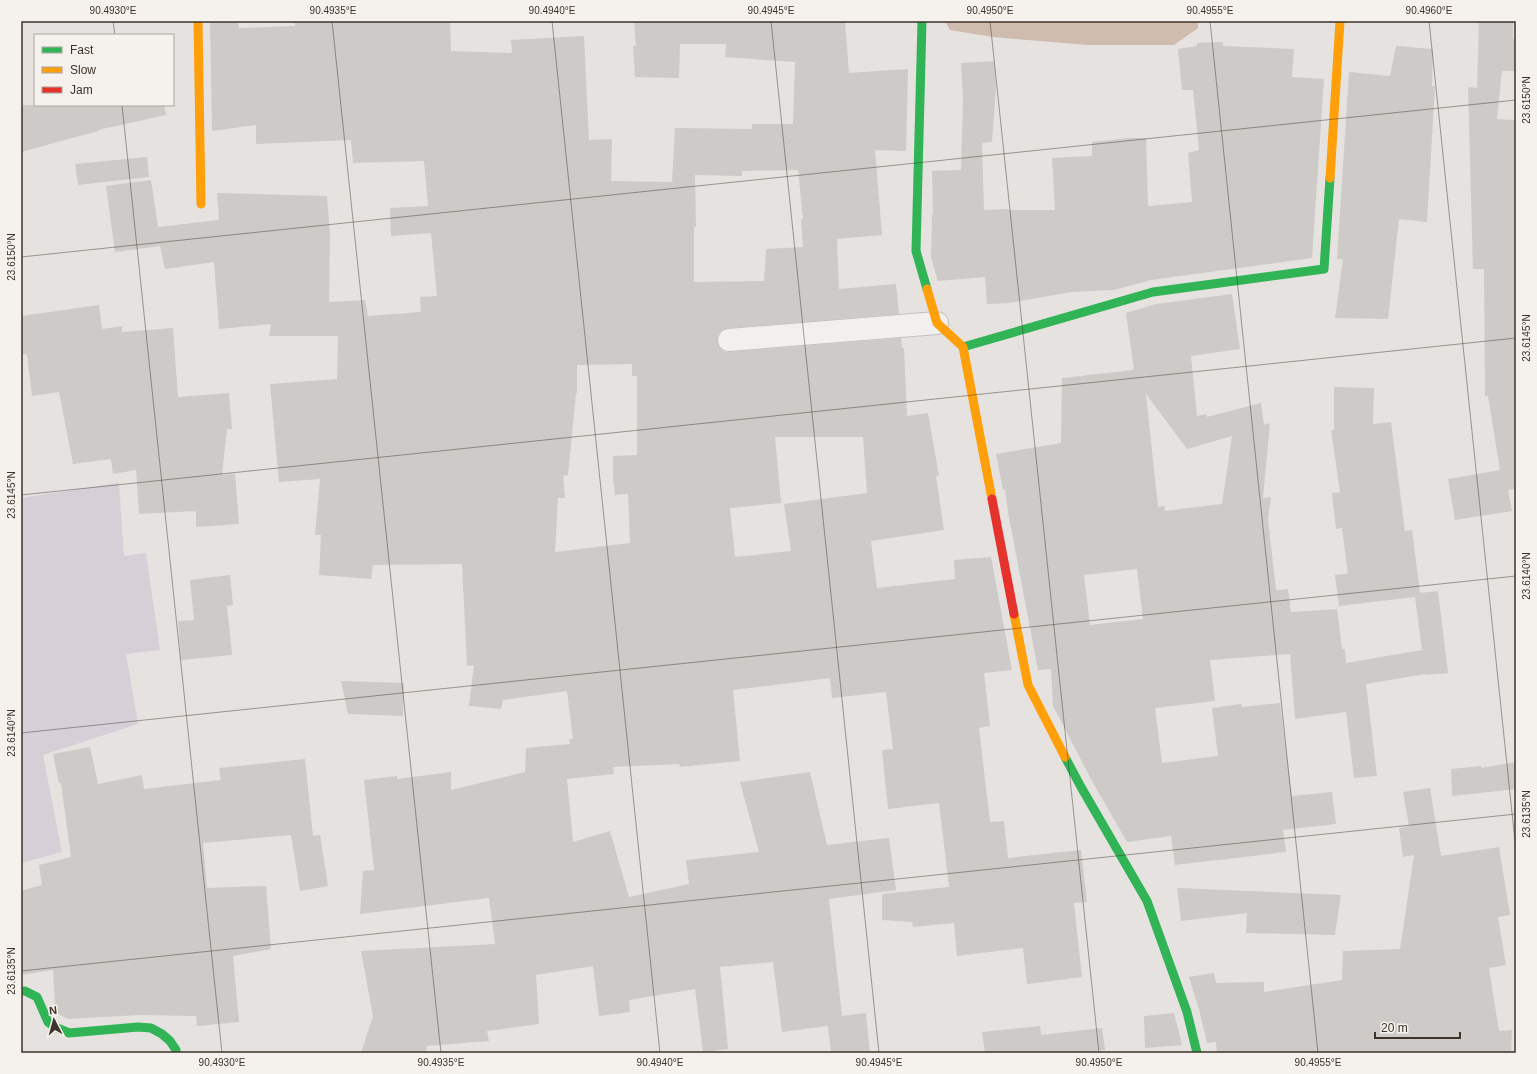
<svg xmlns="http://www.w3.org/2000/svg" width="1537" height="1074" viewBox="0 0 1537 1074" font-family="Helvetica,sans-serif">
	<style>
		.green { fill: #d6cfd7 }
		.water { fill: #cfbcaf }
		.building { fill: #cdcac8; fill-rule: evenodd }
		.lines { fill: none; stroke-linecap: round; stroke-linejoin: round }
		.street-casing { stroke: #c3c0be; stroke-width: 24 }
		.street { stroke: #f1f0ef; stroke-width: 22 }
		.fast { stroke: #30b455; stroke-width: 9 }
		.slow { stroke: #ff9f0a; stroke-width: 9 }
		.jam { stroke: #e5322d; stroke-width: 9 }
		.ticks { fill: none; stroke: #3d3328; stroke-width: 1; stroke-opacity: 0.45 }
		.neatline { fill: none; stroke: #3d3328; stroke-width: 1.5 }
		.ticks-label { font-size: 10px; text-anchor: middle; fill: #3d3328 }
	</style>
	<rect width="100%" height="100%" fill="#e5e2e0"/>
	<path class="green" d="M119 483 124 556 146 553 160 650 126 654 138 724 43 755 62 852 21 863V498Z"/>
	<path class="water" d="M945 21H1198V28L1174 45H1087L993 37 950 30Z"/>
	<path class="building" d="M210 21H238L239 28 295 26V21H450L451 51 512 53 511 40 584 36 589 140 612 139 611 181 672 182 675 128 752 129V124H793L795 62 725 57 726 44H680L679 78 635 77 633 46H636L634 22 653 21H845L849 73 908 69 906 151 875 150 882 235 837 239 839 289 896 284 899 314 728 328 722 330 718 334 717 341 719 347 723 351 730 352 901 338 902 348H904L907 416 928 413 939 476H936L944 530 871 541 877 588 955 579 954 560 991 557 1012 670 984 673 990 726 979 728 990 822 1004 821 1008 858 1081 850 1087 902 1074 903 1082 977 1027 984 1023 948 957 956 954 923 913 927 912 922 882 920V894L949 887 939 803 888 809 882 750 893 749 886 692 832 698 830 678 733 690 740 761 680 767 679 764 613 767 614 774 567 779 573 842 610 831 629 897 689 884 686 860 759 852 740 782 810 772 827 845 889 838 896 890 829 899 842 1016 866 1013 870 1053H831L828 1026 782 1032 773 962 720 967 728 1049 703 1052 695 989 629 1000 630 1012 599 1016 593 966 536 975 539 1024 487 1031 489 1041 427 1046 426 1053H361L373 1016 361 951 495 944 489 898 360 914 363 871 374 870 364 780 397 776V779L451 772V790L525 772 526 748 570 744 569 739H573L567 691 503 700 501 709 469 706 474 665 467 666 462 564 373 565 371 579 319 575 321 535H315L320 479 279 482 270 384 337 379 338 336H269L271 324 219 329 214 262 165 269 160 246 115 252 106 186 151 180 158 227 219 220 217 193 327 196 330 234 329 302 365 300 368 316 421 312 420 297 437 296 431 233 391 236 390 208 428 206 424 161 353 163 351 140 256 144V125L212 131ZM798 170 803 219H801L803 247 766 249 764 281 694 282V227H696L695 175 742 176V171ZM632 364V376H637V455L613 456V478L615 495 628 494 630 543 555 552 558 498H565L563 476 568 475 576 393H577V365ZM775 437H863L867 493 784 504 791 551 735 557 730 508 781 503Z
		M1479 21H1513V39H1516V71H1502L1497 119 1516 120V489L1508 490 1512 511 1455 520 1448 479 1500 470 1488 396H1485L1484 269H1473L1468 87 1477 88Z
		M1223 42V46L1294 49 1292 77 1324 79 1312 258 1151 280 1114 290 1071 292 1009 303 987 304 985 277 938 281 931 257 932 215 933 214 932 171 961 170 963 100 961 63 994 61 996 86 992 142 982 143 984 210 1008 209V210H1055L1052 158 1092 156V142L1128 138H1146L1148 206 1192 202 1188 153 1199 150 1193 90H1182L1178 49 1197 46V43Z
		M1396 46 1433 49 1432 86H1435L1427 222 1399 219 1388 319 1335 318 1343 259H1337L1349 72 1390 76Z
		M21 105H164L166 115 98 130V131L21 152Z
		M147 157 149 177 78 185 75 164Z
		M1232 294 1240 349 1191 356 1197 416 1206 414 1207 417 1261 403 1264 425 1270 423 1263 498 1271 497 1268 519 1276 590 1288 589 1291 612 1337 609 1342 649H1345L1346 663 1422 650 1415 597 1339 606 1335 575 1348 574 1342 528 1336 529 1332 493 1340 492 1331 430H1334V387L1374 388 1373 424 1391 422 1405 531 1412 530 1420 593 1438 591 1448 673 1425 675V674L1366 684 1377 776 1354 778 1346 712 1295 719 1290 654 1210 660 1215 701 1155 708 1162 763 1218 756 1212 708 1241 704 1242 707 1280 703 1292 796 1332 792 1336 824 1283 830 1286 852 1175 865 1171 836 1127 842 1092 781 1053 706 1051 669 1038 670 1008 512 1005 489 1003 490 996 454 1061 443 1062 378 1134 370 1126 313 1156 304ZM1146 394 1187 449 1232 436 1222 504 1165 511 1164 506 1158 507ZM1137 569 1143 619 1090 625 1084 575Z
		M99 305 102 329 122 326V332L173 328 178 397 229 393 232 429H227L222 475 235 474 239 524 196 527V511L139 514 136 470 113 474 111 459 73 464 59 392 32 396 27 354 21 355V316Z
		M230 575 233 605 227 606 232 655 181 660 178 621 194 620 190 580Z
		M341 681 404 683 403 716 348 714Z
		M90 747 98 784 142 775 144 789 221 780 219 768 305 759 313 836 320 835 328 886 300 891 291 835 203 843 207 888 266 886 271 949 233 956 239 1022 197 1026 196 1016 139 1015 68 1019 58 1014 55 1005 53 970 21 975V891L42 885 39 865 71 857 61 783H59L53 754Z
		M1516 762V789L1452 796 1451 769 1481 766V768Z
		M1430 788 1441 856 1499 847 1510 915 1498 917 1506 965 1489 968 1499 1031 1512 1030 1511 1053H1217L1216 1042 1207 1043 1199 1009 1189 977 1214 973 1216 983 1264 982V992L1342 980 1343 951 1400 949 1414 855 1403 857 1399 828 1409 826 1403 792Z
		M1177 888 1341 895 1335 935 1246 933 1247 913 1181 921Z
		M1174 1013 1182 1045 1145 1048 1144 1016Z
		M1040 1026 1041 1035 1102 1028 1105 1050 1076 1053H985L982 1032Z"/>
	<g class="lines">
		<defs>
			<path id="street" d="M729 340 937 323"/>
		</defs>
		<use href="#street" class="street-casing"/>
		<use href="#street" class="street"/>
		<path class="fast" d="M922 21 916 251 927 289
			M963 347 1153 292 1324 269 1330 178
			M1065 757 1081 787 1147 901 1187 1012 1197 1053
			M21 991H25L37 997 48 1022 55 1027 69 1033 138 1027 151 1028 162 1034 170 1041 176 1050V1053"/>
		<path class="slow" d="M198 21 201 204
			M1330 178 1340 21
			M927 289 937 323 963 347 992 499
			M1014 614 1028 685 1065 757"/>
		<path class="jam" d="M992 499 1014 614"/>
	</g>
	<path class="ticks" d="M113 21 115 35M332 21 441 1053M552 21 660 1053M771 21 879 1053M990 21 1099 1053M1210 21 1318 1053M1429 21 1516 851M122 105 222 1053M21 257 1516 100M21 495 1516 338M21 733 1516 576M21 971 1516 814M1504 1053 1516 1052"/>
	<rect width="1537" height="1074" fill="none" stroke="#f5f1ed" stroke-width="44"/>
	<rect x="34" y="34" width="140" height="72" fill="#f5f1ed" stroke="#aba59e"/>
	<rect x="42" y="47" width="20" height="6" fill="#30b455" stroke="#aba59e"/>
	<text x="70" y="54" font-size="12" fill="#3d3328">Fast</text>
	<rect x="42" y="67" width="20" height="6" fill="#ff9f0a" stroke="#aba59e"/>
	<text x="70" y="74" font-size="12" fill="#3d3328">Slow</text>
	<rect x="42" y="87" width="20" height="6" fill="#e5322d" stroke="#aba59e"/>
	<text x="70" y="94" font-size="12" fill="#3d3328">Jam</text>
	<g transform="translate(54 1020) rotate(354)" stroke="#f5f1ed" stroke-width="3" paint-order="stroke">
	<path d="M0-3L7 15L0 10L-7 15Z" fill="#3d3328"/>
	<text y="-6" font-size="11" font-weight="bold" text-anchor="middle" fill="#3d3328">N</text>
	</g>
	<path d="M1375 1032v6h85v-6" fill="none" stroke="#3d3328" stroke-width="2"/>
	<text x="1381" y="1032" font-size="12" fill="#3d3328" stroke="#f5f1ed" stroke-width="3" paint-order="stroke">20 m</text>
	<rect x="22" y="22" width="1493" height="1030" class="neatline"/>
	<g class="ticks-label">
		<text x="113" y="14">90.4930°E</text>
		<text x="333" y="14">90.4935°E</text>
		<text x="552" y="14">90.4940°E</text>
		<text x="771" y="14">90.4945°E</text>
		<text x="990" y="14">90.4950°E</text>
		<text x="1210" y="14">90.4955°E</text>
		<text x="1429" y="14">90.4960°E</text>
		<text transform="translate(1526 100) rotate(-90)" y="4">23.6150°N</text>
		<text transform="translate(11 257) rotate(-90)" y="4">23.6150°N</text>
		<text transform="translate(1526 338) rotate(-90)" y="4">23.6145°N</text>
		<text transform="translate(11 495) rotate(-90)" y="4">23.6145°N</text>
		<text transform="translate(1526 576) rotate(-90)" y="4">23.6140°N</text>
		<text transform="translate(11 733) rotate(-90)" y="4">23.6140°N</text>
		<text transform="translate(1526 814) rotate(-90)" y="4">23.6135°N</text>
		<text transform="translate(11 971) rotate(-90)" y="4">23.6135°N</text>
		<text x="222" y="1066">90.4930°E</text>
		<text x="441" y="1066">90.4935°E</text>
		<text x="660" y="1066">90.4940°E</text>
		<text x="879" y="1066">90.4945°E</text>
		<text x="1099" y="1066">90.4950°E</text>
		<text x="1318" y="1066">90.4955°E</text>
	</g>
</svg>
